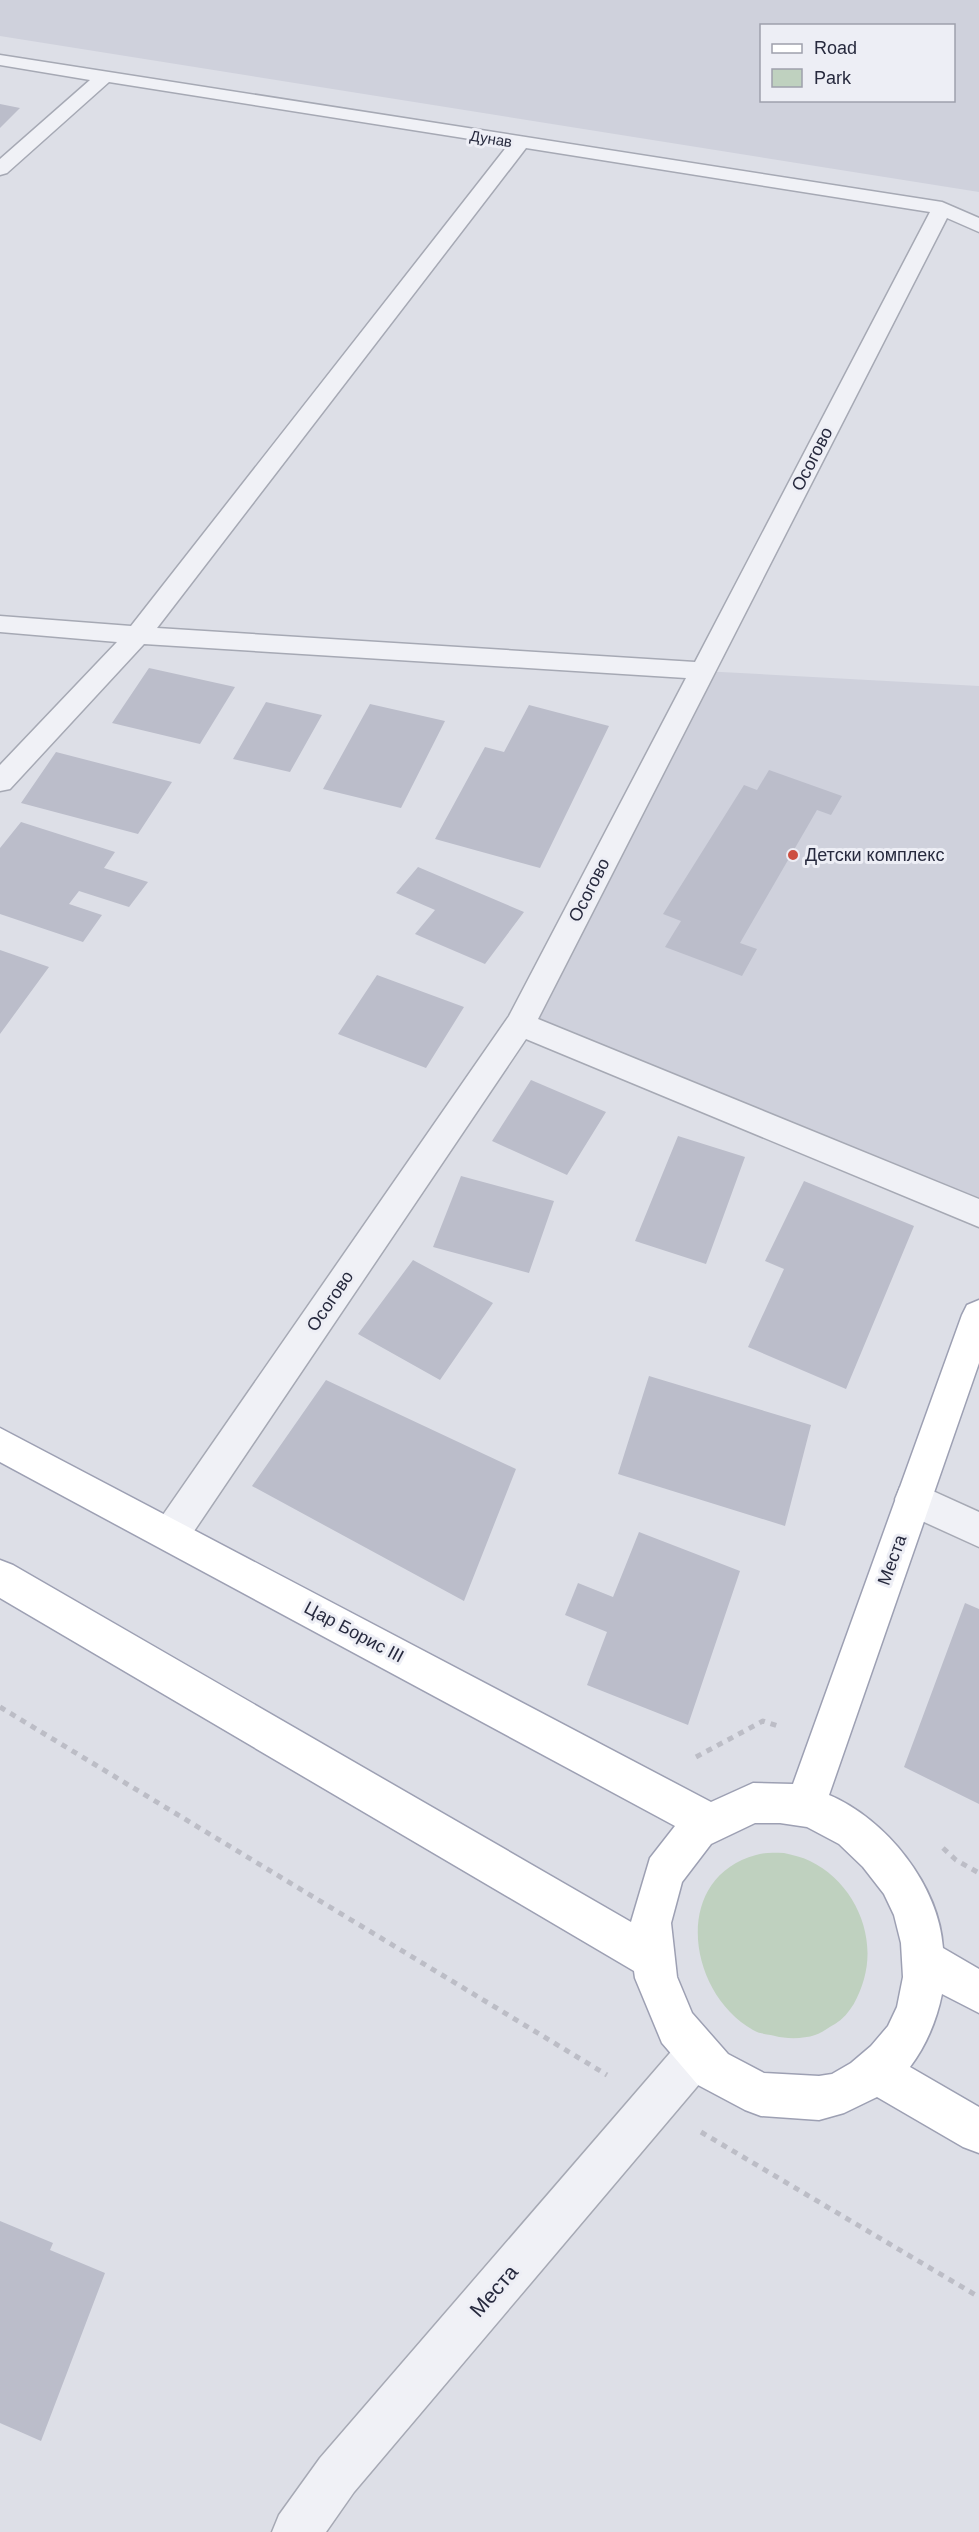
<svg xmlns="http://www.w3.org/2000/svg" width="979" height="2532" viewBox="0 0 979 2532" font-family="Arial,sans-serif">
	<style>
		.built { fill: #cfd1dc; fill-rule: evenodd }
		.green { fill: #bfd1bf }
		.building { fill: #bbbdca }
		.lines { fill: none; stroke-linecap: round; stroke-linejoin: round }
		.minor-casing { stroke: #a6a9b4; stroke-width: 3 }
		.major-casing { stroke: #9da0b3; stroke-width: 3 }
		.path { stroke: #bcbdc6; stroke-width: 5; stroke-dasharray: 6 6; stroke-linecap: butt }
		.minor { fill: #f0f1f6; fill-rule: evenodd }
		.major { fill: #fff; fill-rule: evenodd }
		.poi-dot { fill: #cd4f41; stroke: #edeef5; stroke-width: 2 }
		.labels { text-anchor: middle; stroke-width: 6; stroke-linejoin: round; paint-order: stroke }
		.far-street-label { font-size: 15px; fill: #272a3e; stroke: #edeef5 }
		.street-label { font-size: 18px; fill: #272a3e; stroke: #edeef5 }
		.poi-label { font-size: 18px; fill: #272a3e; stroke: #edeef5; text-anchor: start }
		.near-street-label { font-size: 21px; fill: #272a3e; stroke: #edeef5 }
	</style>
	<rect width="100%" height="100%" fill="#dddfe7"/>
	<path class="built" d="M0 0H979V192L0 36ZM762 26H954V100H762Z
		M702 671 979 686V1213L520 1024Z"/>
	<path class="green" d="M784 1853C792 1855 802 1857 810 1861 853 1882 877 1933 864 1979 859 1996 851 2014 835 2024 829 2027 822 2033 815 2035 804 2039 786 2039 775 2036 768 2034 759 2034 753 2030 687 1993 671 1878 756 1855 765 1852 775 1853 784 1853Z"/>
	<path class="building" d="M0 104 20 108 0 128Z
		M149 668 235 687 200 744 112 723Z
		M266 702 322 715 290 772 233 759Z
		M370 704 445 721 401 808 323 789Z
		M529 705 609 726 540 868 435 839 485 747 504 752Z
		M56 752 172 782 138 834 21 803Z
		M769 770 842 796 831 815 817 810 740 943 757 949 742 976 665 947 681 921 663 914 744 785 757 790Z
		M21 822 115 852 104 868 148 882 129 907 79 891 69 904 102 915 83 942 0 914V848Z
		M418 867 524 912 485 964 415 934 435 910 396 893Z
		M0 950 49 967 0 1034Z
		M377 975 464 1007 426 1068 338 1034Z
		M531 1080 606 1112 567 1175 492 1141Z
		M678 1136 745 1157 706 1264 635 1241Z
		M461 1176 554 1201 529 1273 433 1247Z
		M804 1181 914 1226 846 1389 748 1347 784 1269 765 1261Z
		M413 1260 493 1303 440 1380 358 1334Z
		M649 1376 811 1425 785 1526 618 1474Z
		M326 1380 516 1469 464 1601 252 1486Z
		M639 1532 740 1571 688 1725 587 1685 607 1632 565 1615 578 1583 613 1597Z
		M965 1603 979 1609V1804L904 1767Z
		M0 2221 53 2243 50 2250 105 2273 41 2441 0 2423Z"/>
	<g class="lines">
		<defs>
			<path id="minor" d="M0 55 942 202 979 218V232L947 218 538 1019 979 1199V1227L526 1039 184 1546 171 1551 158 1546 153 1534 158 1522 509 1016 686 678 144 644 10 789 0 791V765L117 642 0 632V616L131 626 508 145 109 82 7 173 0 175V159L90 80 0 65ZM526 148 930 212 695 662 157 628Z
				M913 1482 979 1512V1547L900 1511 895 1499 900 1487Z
				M697 2033 712 2039 718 2054 712 2069 354 2492 326 2532H272L279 2515 320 2458 682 2039Z"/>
			<path id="major" d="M979 1300V1363L829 1795C886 1819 939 1885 943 1948L979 1969V2013L942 1994C937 2019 926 2046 910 2067L979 2107V2153L963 2147 877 2097 844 2113 819 2120 761 2116 745 2110 698 2085 662 2043 635 1978 634 1971 0 1598V1560L13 1565 631 1922 650 1858 675 1826 0 1462V1428L711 1802 753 1783 793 1784 962 1315 967 1305ZM755 1823H780L807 1827 839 1844 863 1867 884 1894 894 1915 901 1943 903 1977 897 2007 888 2026 871 2046 851 2063 832 2074 819 2076 764 2073 728 2054 692 2013 677 1977 671 1923 682 1882 711 1844Z"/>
		</defs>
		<use href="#minor" class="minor-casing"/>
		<use href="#major" class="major-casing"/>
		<path class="path" d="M0 1707 607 2075
			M696 1757 763 1721 778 1726
			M943 1848 956 1860 979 1873
			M701 2132 979 2297"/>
		<use href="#minor" class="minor"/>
		<use href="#major" class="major"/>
	</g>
	<circle class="poi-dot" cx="793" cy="855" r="6"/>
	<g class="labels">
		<g class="far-street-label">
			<text transform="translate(491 139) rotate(9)" y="5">Дунав</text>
		</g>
		<g class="street-label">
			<text transform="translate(812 459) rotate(-63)" y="6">Осогово</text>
			<text transform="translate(589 890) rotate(-63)" y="6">Осогово</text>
			<text transform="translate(330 1301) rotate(-56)" y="6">Осогово</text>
			<text transform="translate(892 1560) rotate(-70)" y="6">Места</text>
			<text transform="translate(354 1632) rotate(28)" y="6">Цар Борис III</text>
		</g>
		<g class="poi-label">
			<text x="805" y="861">Детски комплекс</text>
		</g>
		<g class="near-street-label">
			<text transform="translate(494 2291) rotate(-49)" y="7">Места</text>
		</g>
	</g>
	<rect x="760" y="24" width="195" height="78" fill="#edeef5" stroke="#9ea0ac" stroke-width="1.5"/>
	<rect x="772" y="44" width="30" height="9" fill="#ffffff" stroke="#9ea0ac" stroke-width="1.5"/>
	<text x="814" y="54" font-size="18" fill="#272a3e">Road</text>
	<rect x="772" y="69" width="30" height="18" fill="#bfd1bf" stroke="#9ea0ac" stroke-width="1.5"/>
	<text x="814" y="84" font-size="18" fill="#272a3e">Park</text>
</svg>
